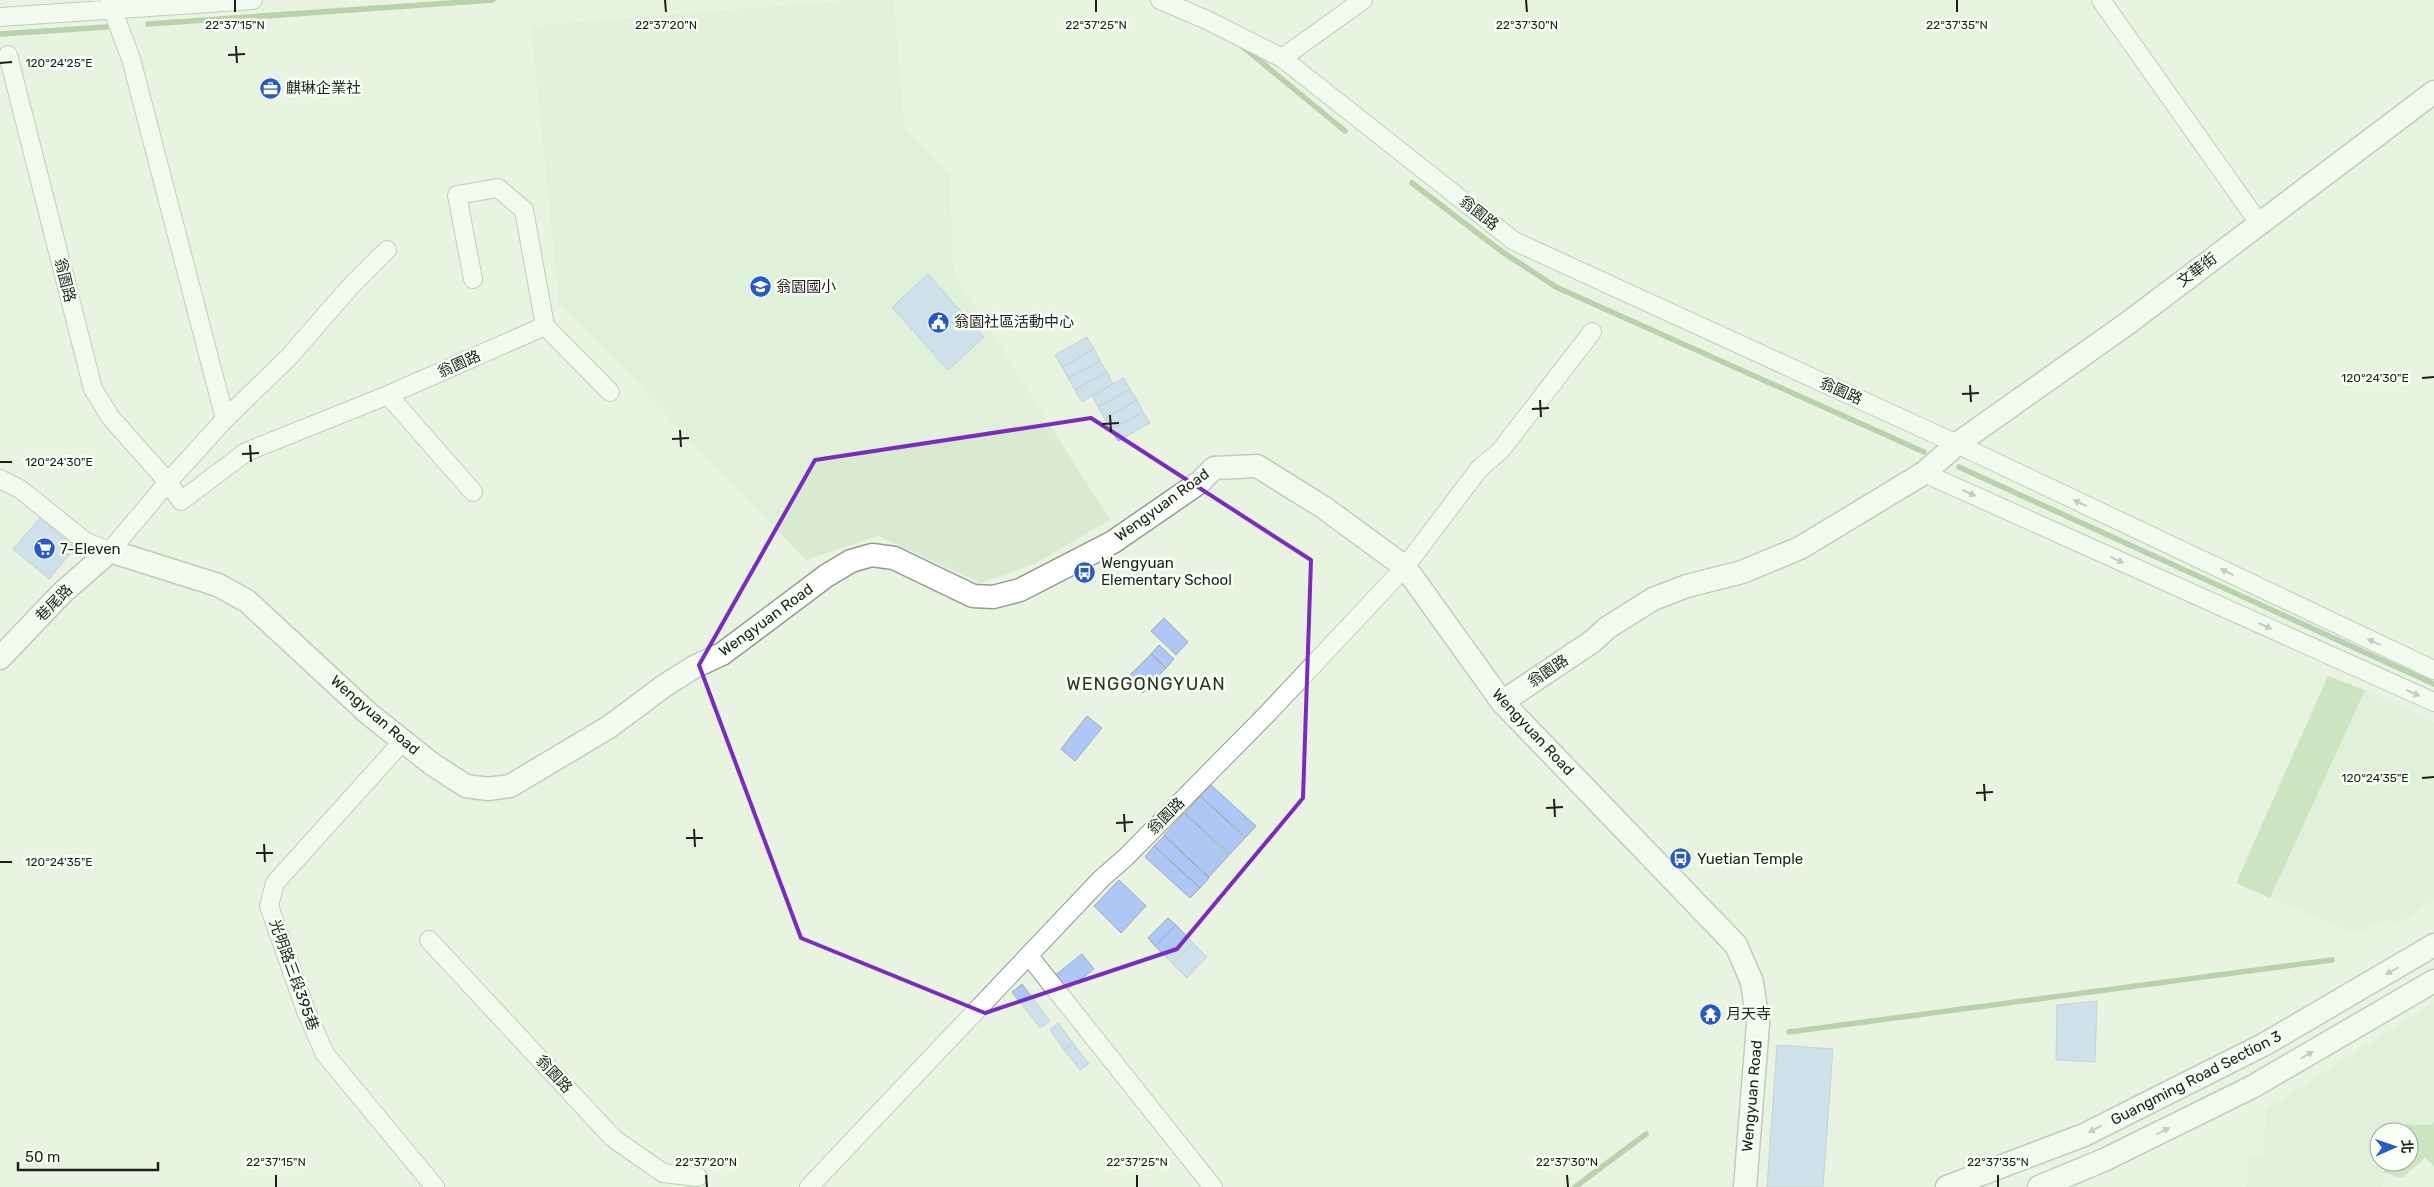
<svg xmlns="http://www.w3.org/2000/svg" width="2434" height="1187" viewBox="0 0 2434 1187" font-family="Rubik,'Noto Sans TC',sans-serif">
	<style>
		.built { fill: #d9ead0 }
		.green { fill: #add197 }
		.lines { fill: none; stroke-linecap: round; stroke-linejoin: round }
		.stream { stroke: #84a76e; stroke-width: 5.5 }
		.building { fill: #afc7f4; stroke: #9fa9bb }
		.minor-casing { stroke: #919d8b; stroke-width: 20 }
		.tertiary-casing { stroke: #919d8b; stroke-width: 25 }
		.minor { stroke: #fff; stroke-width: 18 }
		.tertiary { stroke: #fff; stroke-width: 22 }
		.oneway { fill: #999b98 }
		.marked { fill: none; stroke: #7b2cbf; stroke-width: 4; stroke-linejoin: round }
		.ticks { fill: none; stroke: #1c2019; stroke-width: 2 }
		.labels { text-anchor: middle; stroke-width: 5; stroke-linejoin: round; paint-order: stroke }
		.poi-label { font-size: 15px; fill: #1c2019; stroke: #fafff7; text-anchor: start }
		.street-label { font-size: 15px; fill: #1c2019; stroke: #fafff7 }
		.quarter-label { font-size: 18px; letter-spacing: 1px; fill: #2a3324; stroke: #fafff7 }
		.ticks-label { font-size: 12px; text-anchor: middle; fill: #1c2019; stroke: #fafff7; stroke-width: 5; stroke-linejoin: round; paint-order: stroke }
	</style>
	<rect width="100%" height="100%" fill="#e8f4e1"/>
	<path class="built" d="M851 0H894L904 125 950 176 953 272 1110 520 1034 564 980 583 878 536 806 560 559 303 531 26Z
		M2365 690 2434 722V899L2399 923 2384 920 2367 929 2350 931 2270 898Z
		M2434 1002V1122L2431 1125 2388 1124V1132H2379V1162H2385L2383 1187H2247L2249 1156H2263L2266 1109Z"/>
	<path class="green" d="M2328 676 2365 690 2270 898 2236 883Z
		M2434 1122V1166L2425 1158 2402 1178 2384 1173 2385 1162H2409V1132H2388V1124L2431 1125Z"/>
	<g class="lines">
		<path class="stream" d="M148 24 493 0
			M0 34 107 27
			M1243 47 1345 131
			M1412 183 1501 251 1556 287 1924 452
			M1959 467 2434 684
			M1789 1032 2332 960
			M1575 1187 1646 1134"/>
	</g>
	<path class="building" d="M928 274 984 337 948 370 892 307Z
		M1087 337 1094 349 1062 367 1055 355Z
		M1094 349 1100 361 1068 378 1062 367Z
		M1100 361 1107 372 1075 390 1068 378Z
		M1107 372 1113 384 1082 402 1075 390Z
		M1124 378 1130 389 1098 407 1092 396Z
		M1130 389 1137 400 1105 419 1098 407Z
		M1137 400 1143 412 1111 430 1105 419Z
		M1143 412 1150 423 1118 441 1111 430Z
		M40 518 75 548 49 579 13 549Z
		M1164 618 1188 642 1176 655 1151 631Z
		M1159 645 1174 659 1166 668 1151 654Z
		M1151 654 1166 668 1143 693 1127 678Z
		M1087 716 1102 728 1075 761 1061 749Z
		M1211 785 1256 826 1246 837 1200 796Z
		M1200 796 1245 838 1230 854 1185 813Z
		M1184 813 1229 855 1209 877 1164 835Z
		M1164 836 1209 878 1200 888 1154 846Z
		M1154 846 1200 888 1190 898 1145 857Z
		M1119 880 1146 906 1121 933 1094 906Z
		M1168 918 1176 925 1155 946 1148 938Z
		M1176 925 1193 943 1172 963 1155 946Z
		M1193 943 1207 957 1187 978 1172 963Z
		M1082 954 1094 969 1064 992 1053 977Z
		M1022 984 1050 1021 1040 1028 1012 992Z
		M2097 1001 2095 1062 2056 1060 2057 1005Z
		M1058 1023 1073 1043 1064 1050 1050 1030Z
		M1073 1043 1089 1064 1080 1070 1064 1050Z
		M1777 1045 1833 1049 1823 1187H1767Z"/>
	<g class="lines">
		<defs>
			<path id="minor" d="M109 0 131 59 225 419
				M1160 0 1207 20 1282 58 1514 241 1957 444 2434 670
				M2101 0 2259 223
				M0 17 253 0
				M8 55 93 389 111 418 168 482 225 419 288 358 350 287 387 250
				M1282 58 1363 0
				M473 279 457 195 498 188 524 210 545 326 610 392
				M388 395 473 492
				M1924 473 2434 702
				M0 479 20 489 86 542 110 551 168 482 181 501 246 452 388 395 545 326
				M403 741 275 883 269 906 306 1011 325 1054 435 1187
				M429 940 613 1138 663 1173 698 1177
				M1029 956 1213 1187
				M809 1187 1101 879 1126 857 1269 712 1405 567 1479 469 1501 450 1592 332"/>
			<path id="tertiary" d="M0 658 62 593 110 551 218 585 247 601 369 714 432 764 466 786 488 789 510 786 609 727 664 686 694 667 722 654 826 576 851 561 872 555 894 558 973 596 993 597 1020 590 1113 542 1200 482 1214 468 1257 466 1323 507 1405 567 1502 702 1736 945 1752 982 1758 1024 1745 1187
				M1502 702 1593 641 1607 628 1653 599 1687 586 1742 572 1800 548 1924 473 1957 444 2128 323 2434 92
				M1947 1187 2084 1135 2265 1044 2434 945
				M2039 1187 2104 1160 2252 1087 2434 981"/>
		</defs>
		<use href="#minor" class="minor-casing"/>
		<use href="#tertiary" class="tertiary-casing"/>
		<use href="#minor" class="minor"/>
		<use href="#tertiary" class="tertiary"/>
	</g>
	<defs><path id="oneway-solid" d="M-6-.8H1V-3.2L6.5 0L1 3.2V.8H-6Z" transform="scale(1.25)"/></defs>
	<g class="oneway">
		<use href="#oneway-solid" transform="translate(1969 493) rotate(24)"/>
		<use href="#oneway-solid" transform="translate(2080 503) rotate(-155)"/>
		<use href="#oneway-solid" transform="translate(2117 560) rotate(24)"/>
		<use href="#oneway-solid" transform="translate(2227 572) rotate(-155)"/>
		<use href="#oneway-solid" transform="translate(2265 626) rotate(24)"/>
		<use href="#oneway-solid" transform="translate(2374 642) rotate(-155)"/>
		<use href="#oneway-solid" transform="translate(2413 693) rotate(24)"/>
		<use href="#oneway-solid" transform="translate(2392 971) rotate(150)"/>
		<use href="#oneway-solid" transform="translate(2307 1055) rotate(-30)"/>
		<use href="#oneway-solid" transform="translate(2095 1129) rotate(153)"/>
		<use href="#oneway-solid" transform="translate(2163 1131) rotate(-26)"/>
	</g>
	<path d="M0 0H2434V1187H0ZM1091 418 1311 560 1303 798 1177 949 985 1013 801 938 699 665 815 460Z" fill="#e8f4e1" fill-opacity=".55" fill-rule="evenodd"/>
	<path class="marked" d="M1091 418 1311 560 1303 798 1177 949 985 1013 801 938 699 665 815 460Z"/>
	<path class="ticks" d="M235 0V12M665 0 666 12M1096 0V12M1526 0 1527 12M1957 0V12M236 46 237 63M228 55 245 54M0 63 12 62M2422 378 2434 377M1970 385 1971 402M1962 394 1979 393M1540 400 1541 417M1532 409 1549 408M1110 415 1111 432M1102 424 1119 423M680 430 681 447M672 439 689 438M250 445 251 462M242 454 259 453M0 462H12M2422 778 2434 777M1984 784 1985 801M1976 793 1993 792M1554 799 1555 817M1546 808 1563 807M1124 814 1125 832M1116 823 1133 822M694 829 695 847M686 838H703M264 844 265 862M256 853H273M0 862H12M276 1175V1187M706 1175 707 1187M1137 1175V1187M1567 1175 1568 1187M1998 1175V1187"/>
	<defs>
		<symbol id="office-disc" viewBox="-11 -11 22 22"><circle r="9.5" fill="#255ac7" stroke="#fafff7"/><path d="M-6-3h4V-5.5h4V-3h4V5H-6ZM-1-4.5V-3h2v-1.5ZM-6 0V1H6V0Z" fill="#fff"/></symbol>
		<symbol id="school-disc" viewBox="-11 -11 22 22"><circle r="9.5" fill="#255ac7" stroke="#fafff7"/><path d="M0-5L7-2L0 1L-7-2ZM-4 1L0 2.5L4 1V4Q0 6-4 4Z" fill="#fff"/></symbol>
		<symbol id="civic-disc" viewBox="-11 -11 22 22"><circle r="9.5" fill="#255ac7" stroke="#fafff7"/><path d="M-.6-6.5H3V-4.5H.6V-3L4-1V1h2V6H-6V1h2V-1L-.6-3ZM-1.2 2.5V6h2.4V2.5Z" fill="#fff"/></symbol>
		<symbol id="supermarket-disc" viewBox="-11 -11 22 22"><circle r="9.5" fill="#255ac7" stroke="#fafff7"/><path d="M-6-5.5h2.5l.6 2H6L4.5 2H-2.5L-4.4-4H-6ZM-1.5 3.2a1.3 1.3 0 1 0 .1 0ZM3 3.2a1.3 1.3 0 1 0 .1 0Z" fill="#fff"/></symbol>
		<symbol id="bus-disc" viewBox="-11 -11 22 22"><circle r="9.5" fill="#255ac7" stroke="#fafff7"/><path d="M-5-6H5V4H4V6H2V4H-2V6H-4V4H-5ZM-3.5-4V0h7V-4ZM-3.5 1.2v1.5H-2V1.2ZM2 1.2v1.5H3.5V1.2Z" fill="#fff"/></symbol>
		<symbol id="temple-disc" viewBox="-11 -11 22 22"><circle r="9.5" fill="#255ac7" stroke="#fafff7"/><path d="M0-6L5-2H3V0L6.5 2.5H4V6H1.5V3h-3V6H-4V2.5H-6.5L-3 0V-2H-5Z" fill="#fff"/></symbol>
	</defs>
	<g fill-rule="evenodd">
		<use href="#office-disc" x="258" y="76" width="25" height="25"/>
		<use href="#school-disc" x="748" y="274" width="25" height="25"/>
		<use href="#civic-disc" x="926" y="310" width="25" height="25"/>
		<use href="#supermarket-disc" x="32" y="536" width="25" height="25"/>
		<use href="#bus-disc" x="1072" y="560" width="25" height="25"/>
		<use href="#bus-disc" x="1668" y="846" width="25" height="25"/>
		<use href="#temple-disc" x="1698" y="1002" width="25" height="25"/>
	</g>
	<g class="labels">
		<g class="poi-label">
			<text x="286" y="93">麒琳企業社</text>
			<text x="776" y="292">翁園國小</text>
			<text x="954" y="327">翁園社區活動中心</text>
			<text x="60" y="554">7-Eleven</text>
			<text x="1101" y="568">Wengyuan<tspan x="1101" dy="17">Elementary School</tspan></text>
			<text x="1697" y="864">Yuetian Temple</text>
			<text x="1726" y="1019">月天寺</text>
		</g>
		<g class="street-label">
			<text transform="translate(1479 213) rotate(38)" y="5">翁園路</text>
			<text transform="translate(2197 270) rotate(-37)" y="5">文華街</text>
			<text transform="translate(65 280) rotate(76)" y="5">翁園路</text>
			<text transform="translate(459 364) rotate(-24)" y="5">翁園路</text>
			<text transform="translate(1841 391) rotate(24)" y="5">翁園路</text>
			<text transform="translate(1162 505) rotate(-36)" y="5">Wengyuan Road</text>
			<text transform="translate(54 603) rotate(-45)" y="5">巷尾路</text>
			<text transform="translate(766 620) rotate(-36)" y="5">Wengyuan Road</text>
			<text transform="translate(1548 671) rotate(-34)" y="5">翁園路</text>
			<text transform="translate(375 715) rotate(41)" y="5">Wengyuan Road</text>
			<text transform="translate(1533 732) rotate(47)" y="5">Wengyuan Road</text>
			<text transform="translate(1166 816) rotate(-45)" y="5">翁園路</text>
			<text transform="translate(294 975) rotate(70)" y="5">光明路三段395巷</text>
			<text transform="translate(554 1074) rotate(47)" y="5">翁園路</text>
			<text transform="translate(2196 1078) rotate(-27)" y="5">Guangming Road Section 3</text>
			<text transform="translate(1752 1096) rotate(-85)" y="5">Wengyuan Road</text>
		</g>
		<g class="quarter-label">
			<text x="1146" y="690">WENGGONGYUAN</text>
		</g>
	</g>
	<g class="ticks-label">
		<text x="235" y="29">22°37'15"N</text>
		<text x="666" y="29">22°37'20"N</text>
		<text x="1096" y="29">22°37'25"N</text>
		<text x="1527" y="29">22°37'30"N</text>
		<text x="1957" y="29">22°37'35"N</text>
		<text x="59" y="67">120°24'25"E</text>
		<text x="2375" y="382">120°24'30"E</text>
		<text x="59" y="466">120°24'30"E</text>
		<text x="2375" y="782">120°24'35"E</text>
		<text x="59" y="866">120°24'35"E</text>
		<text x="276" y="1166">22°37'15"N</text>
		<text x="706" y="1166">22°37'20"N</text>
		<text x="1137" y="1166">22°37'25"N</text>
		<text x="1567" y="1166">22°37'30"N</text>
		<text x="1998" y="1166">22°37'35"N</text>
	</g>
	<g transform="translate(2394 1147) rotate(88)"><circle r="24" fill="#fafff7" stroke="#a1a69e"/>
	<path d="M0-4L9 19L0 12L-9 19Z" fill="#255ac7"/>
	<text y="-8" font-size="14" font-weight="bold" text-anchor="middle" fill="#1c2019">北</text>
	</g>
	<path d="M18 1162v8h140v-8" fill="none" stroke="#1c2019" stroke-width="2.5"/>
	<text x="25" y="1162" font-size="15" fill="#1c2019" stroke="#fafff7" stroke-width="4" paint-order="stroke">50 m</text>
</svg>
